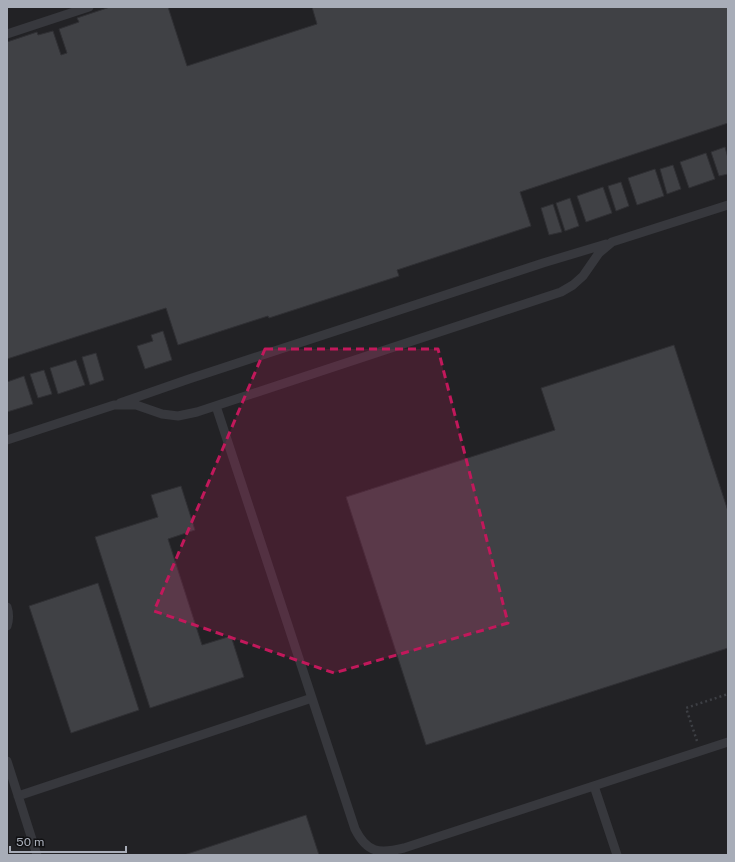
<svg xmlns="http://www.w3.org/2000/svg" width="735" height="862" viewBox="0 0 735 862" font-family="'Public Sans',sans-serif">
	<style>
		.built { fill: #222225 }
		.building { fill: #404145; stroke: #303034 }
		.lines { fill: none; stroke-linecap: round; stroke-linejoin: round }
		.path { stroke: #3d3f44; stroke-width: 2.5; stroke-dasharray: 2 3; stroke-linecap: butt }
		.service { stroke: #37383d; stroke-width: 9 }
		.marked { fill: #c2185b; fill-opacity: 0.2; stroke: #c2185b; stroke-width: 3; stroke-dasharray: 8 5; stroke-linejoin: round }
	</style>
	<rect width="100%" height="100%" fill="#161618"/>
	<path class="built" d="M7 7H728V855H7Z"/>
	<path class="building" d="M110 7H168L187 66 317 24 312 7H728V123L520 192 531 226 397 270 399 276 269 318 268 316 178 345 166 308 7 359V42L37 32 38 35 53 31 61 55 67 53 59 29 79 22 77 18Z
		M725 147 728 158V174L719 176 711 152Z
		M706 153 715 179 689 188 680 162Z
		M673 165 681 189 667 194 660 169Z
		M655 169 664 196 637 205 628 178Z
		M621 182 629 206 616 211 608 186Z
		M603 187 612 213 586 222 577 196Z
		M570 198 579 226 565 231 556 203Z
		M553 204 562 232 549 235 541 208Z
		M163 331 172 360 145 369 137 346 153 341 151 335Z
		M674 345 728 511V648L426 745 346 497 555 430 541 388Z
		M96 353 104 380 90 385 82 357Z
		M76 360 85 385 58 394 50 368Z
		M44 370 52 394 38 398 30 374Z
		M24 376 33 404 7 412V382Z
		M181 486 195 530 168 539 202 645 231 636 244 677 150 708 95 537 158 517 151 495Z
		M98 583 139 710 71 733 29 606Z
		M306 815 319 855H184Z"/>
	<g class="lines">
		<path class="path" d="M697 741 686 708 728 694"/>
		<path class="service" d="M7 34 89 7
			M120 403 189 379 543 263 606 244
			M216 406 355 829C367 853 379 854 404 848L728 742
			M7 440 114 405H136L162 414 178 416 197 412 561 292 573 285 583 276 599 253 612 242 728 205
			M7 607C9 613 9 620 7 626
			M7 761 37 855
			M594 786 617 855
			M18 796 312 698"/>
	</g>
	<path class="marked" d="M265 349H438L508 623 334 673 154 611Z"/>
	<rect width="735" height="862" fill="none" stroke="#a8adb8" stroke-width="16"/>
	<path d="M10 846v6h116v-6" fill="none" stroke="#a8adb8" stroke-width="2"/>
	<text x="16" y="846" font-size="12" fill="#a8adb8" stroke="#111113" stroke-width="3" paint-order="stroke">50 m</text>
</svg>
